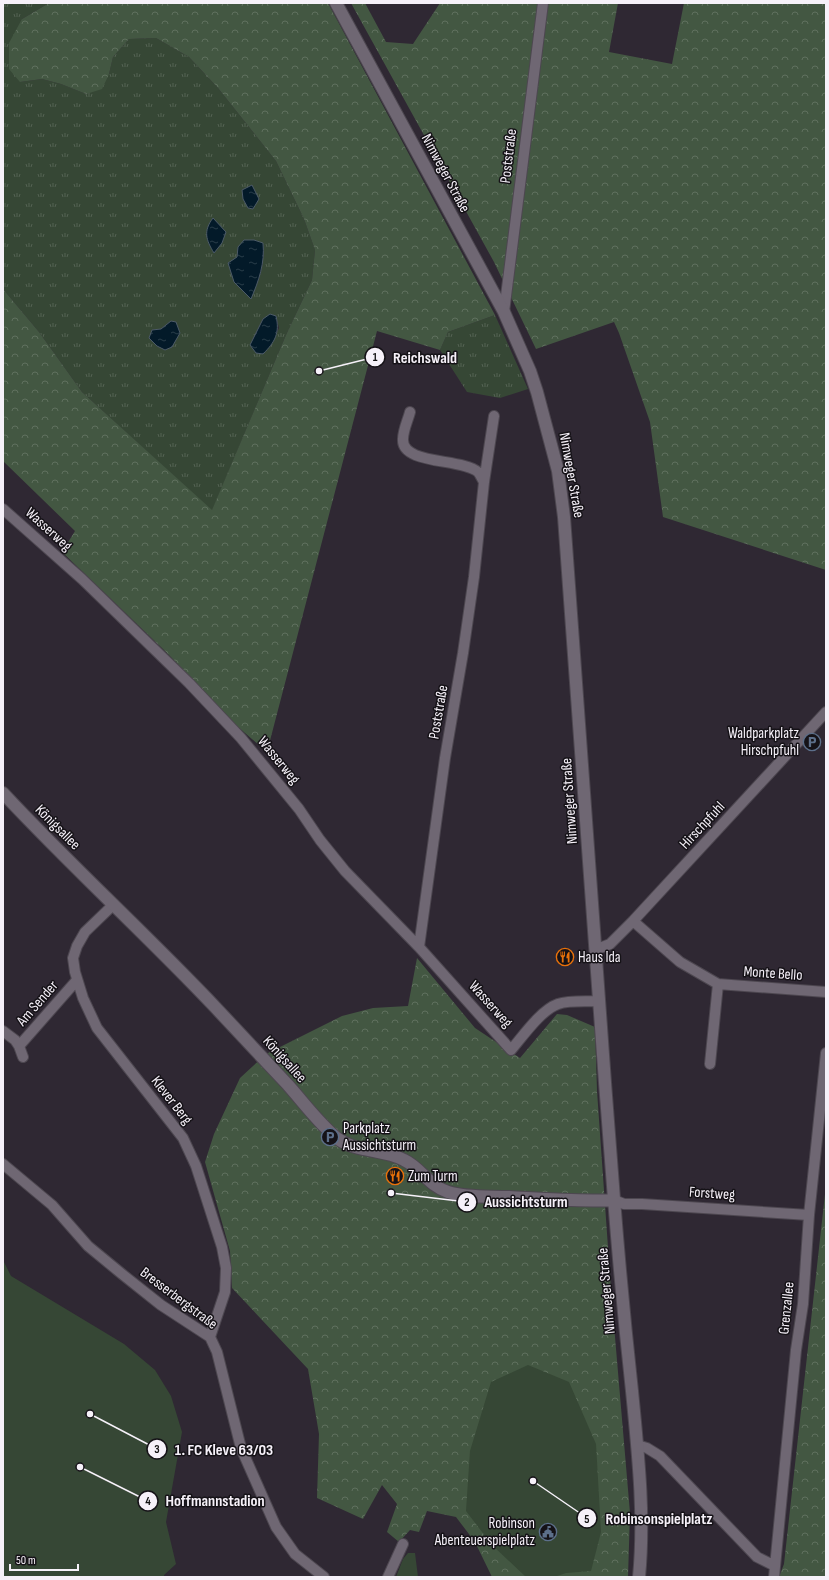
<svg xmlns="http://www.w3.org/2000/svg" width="829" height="1580" viewBox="0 0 829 1580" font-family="'Sofia Sans Condensed',sans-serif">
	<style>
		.grass { fill: url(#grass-tufts); fill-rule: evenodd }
		.forest { fill: url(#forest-crowns) }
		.park { fill: #364735 }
		.water { fill: url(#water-ripples); stroke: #4c5a67 }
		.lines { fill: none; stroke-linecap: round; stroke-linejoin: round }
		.street-casing { stroke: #4d4750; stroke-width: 12 }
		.secondary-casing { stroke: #4d4750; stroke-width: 14 }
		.street { stroke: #6f6773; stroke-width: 10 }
		.secondary { stroke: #6f6773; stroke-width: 12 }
		.labels { text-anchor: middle; stroke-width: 3; stroke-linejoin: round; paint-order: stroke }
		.street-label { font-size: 15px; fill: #f6f1f9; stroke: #151217 }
		.poi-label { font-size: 15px; fill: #f6f1f9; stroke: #151217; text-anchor: start }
		.leader { fill: none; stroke: #f6f1f9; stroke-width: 1.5 }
		.callout-dot { fill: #f6f1f9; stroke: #151217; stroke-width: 1.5 }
		.mark-label { font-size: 12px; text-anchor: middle; font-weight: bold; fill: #111 }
		.callout-label { font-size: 16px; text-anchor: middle; font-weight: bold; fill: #f6f1f9; stroke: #151217; stroke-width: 3; stroke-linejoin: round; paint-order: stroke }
	</style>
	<defs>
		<pattern id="grass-tufts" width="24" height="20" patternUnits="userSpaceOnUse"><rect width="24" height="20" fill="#364735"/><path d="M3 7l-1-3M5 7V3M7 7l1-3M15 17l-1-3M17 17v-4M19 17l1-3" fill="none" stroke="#546253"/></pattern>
		<pattern id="forest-crowns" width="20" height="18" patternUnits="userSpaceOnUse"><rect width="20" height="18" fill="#435742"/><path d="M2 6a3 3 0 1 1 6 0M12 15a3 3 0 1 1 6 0" fill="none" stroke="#5f705e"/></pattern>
		<pattern id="water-ripples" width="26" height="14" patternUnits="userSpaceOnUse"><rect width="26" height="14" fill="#031a29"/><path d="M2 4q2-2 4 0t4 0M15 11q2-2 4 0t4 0" fill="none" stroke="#283c49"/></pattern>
	</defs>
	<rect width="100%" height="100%" fill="#2f2833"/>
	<path class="grass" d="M3 3H49L22 19 20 82 42 79 61 84 86 94 109 74 113 57 129 39 156 38 189 57 218 88 276 161 304 219 315 250 312 280 286 335 212 511 82 392 39 332 3 289ZM263 243C265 262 260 282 250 298L244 291ZM276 316 279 328 270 347 250 345 263 319ZM171 321 176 322 175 339 172 347 152 330 161 329Z
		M495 315 528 389 500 398 467 392 440 350 448 332Z"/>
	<path class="forest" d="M49 3H328L495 315 448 332 440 350 377 331 267 752 238 727 165 651 62 552 75 531 3 461V289L39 332 82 392 212 510 286 335 312 280 315 250 304 219 276 161 218 88 189 57 156 38 129 39 113 57 109 74 102 89 86 94 61 84 42 79 20 82 9 69V43L22 19Z
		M351 3H365L386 42 413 44 440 3H618L609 52 672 64 684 3H826V570L663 517 650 422 619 333 614 322 536 349 494 262Z
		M417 958 475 1028 520 1058 557 1014 567 1015 595 1027 597 1091 611 1290 630 1513 628 1577H492L475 1542 456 1517 427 1511 419 1532 410 1530 399 1542 387 1532 397 1504 382 1485 363 1519 317 1498 319 1434 308 1369 232 1288 230 1251 205 1162 214 1134 240 1078 266 1054 342 1016 373 1008 408 1006Z
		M826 1185V1577H779L784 1564Z"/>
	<path class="park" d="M3 1260 11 1276 124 1344 155 1370 171 1396 182 1432 166 1522 176 1564 164 1575V1577H3Z
		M528 1365 569 1382 596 1444 601 1532 591 1571 566 1573 554 1577H526L492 1545 466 1511 470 1451 491 1382Z
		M408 1553H415L418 1577H396L403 1559Z"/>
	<path class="water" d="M252 185 259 199 253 209 248 208 243 199 242 190Z
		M213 218 226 232 222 243 214 253C206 240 203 231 213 218Z
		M244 240H254L263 243C265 263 259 280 251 299L234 282 228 263 237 257 238 247Z
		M270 314 276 316C280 333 275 342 263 354L256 353 250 345 263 319Z
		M171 321 176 322 180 333 172 347 165 350 157 346 149 338 152 330 161 329Z"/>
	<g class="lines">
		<defs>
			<path id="street" d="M504 312 543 3
				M410 412C408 420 403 430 403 439 401 465 462 458 478 472 480 474 482 479 484 482
				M3 509 82 579 189 683 241 738 299 809 320 840 345 871 419 947 511 1050C523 1036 541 1010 558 1004 570 1000 586 1002 599 1001
				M113 905 85 932 77 946 73 958 75 972 83 998 97 1028 183 1138 196 1166 222 1247 226 1268 225 1292 210 1337
				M633 921 680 962 718 984 826 992
				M419 947 445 758 463 653 474 577 484 482 494 416
				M595 950 610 944 633 921 826 712
				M3 1031 15 1040 19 1046
				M23 1057 19 1046 77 980
				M710 1064 718 984
				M3 1164 52 1205 88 1246 122 1274 161 1305 210 1337 217 1352 241 1448 276 1527 295 1554 324 1577
				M614 1200 624 1204H642L809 1215
				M637 1445 647 1448 660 1456 757 1557 775 1566
				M388 1577 403 1544
				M774 1577 796 1350 803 1304 809 1215 826 1053"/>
			<path id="secondary" d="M336 3 504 312 530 371 537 392 558 471 564 517C581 745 596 972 614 1199 619 1263 625 1327 632 1391 638 1453 645 1515 639 1577
				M3 793C72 867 147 935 216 1008 240 1034 264 1059 288 1085 304 1103 319 1124 338 1139 358 1153 383 1149 404 1160 421 1168 429 1186 448 1192 467 1198 489 1196 509 1197 544 1199 579 1202 614 1200"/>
		</defs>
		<use href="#street" class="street-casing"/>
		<use href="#secondary" class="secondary-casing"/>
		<use href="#street" class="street"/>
		<use href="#secondary" class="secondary"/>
	</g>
	<defs>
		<symbol id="parking-ring" viewBox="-11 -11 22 22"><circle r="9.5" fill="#151217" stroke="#5c6f8a" stroke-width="1.5"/><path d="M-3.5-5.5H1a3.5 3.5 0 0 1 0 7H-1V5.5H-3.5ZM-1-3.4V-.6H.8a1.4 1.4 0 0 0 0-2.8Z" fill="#5c6f8a"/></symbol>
		<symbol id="restaurant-ring" viewBox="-11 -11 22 22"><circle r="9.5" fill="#151217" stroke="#e8710a" stroke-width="1.5"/><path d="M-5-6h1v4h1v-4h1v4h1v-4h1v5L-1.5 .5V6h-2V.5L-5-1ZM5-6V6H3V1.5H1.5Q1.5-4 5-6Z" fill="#e8710a"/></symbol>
		<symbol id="civic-ring" viewBox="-11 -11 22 22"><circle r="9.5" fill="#151217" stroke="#5c6f8a" stroke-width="1.5"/><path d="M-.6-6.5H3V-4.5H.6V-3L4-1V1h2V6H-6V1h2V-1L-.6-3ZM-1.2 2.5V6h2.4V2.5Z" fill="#5c6f8a"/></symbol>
	</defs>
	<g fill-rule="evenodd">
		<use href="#parking-ring" x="802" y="732" width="20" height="20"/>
		<use href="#restaurant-ring" x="555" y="947" width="20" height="20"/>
		<use href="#parking-ring" x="320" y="1127" width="20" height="20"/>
		<use href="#restaurant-ring" x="385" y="1166" width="20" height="20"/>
		<use href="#civic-ring" x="538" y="1522" width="20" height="20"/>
	</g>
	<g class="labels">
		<g class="street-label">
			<text transform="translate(508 156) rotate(-83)" y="5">Poststraße</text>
			<text transform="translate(446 173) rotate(62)" y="5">Nimweger Straße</text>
			<text transform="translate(572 475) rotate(80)" y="5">Nimweger Straße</text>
			<text transform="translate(49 529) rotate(42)" y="5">Wasserweg</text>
			<text transform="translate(438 712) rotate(-80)" y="5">Poststraße</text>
			<text transform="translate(279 760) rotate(51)" y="5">Wasserweg</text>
			<text transform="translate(569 801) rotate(-94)" y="5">Nimweger Straße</text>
			<text transform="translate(702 825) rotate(-47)" y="5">Hirschpfuhl</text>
			<text transform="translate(58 827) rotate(45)" y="5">Königsallee</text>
			<text transform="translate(773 973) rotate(4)" y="5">Monte Bello</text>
			<text transform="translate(37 1003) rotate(-49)" y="5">Am Sender</text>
			<text transform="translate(491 1004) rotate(48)" y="5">Wasserweg</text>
			<text transform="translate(285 1059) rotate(48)" y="5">Königsallee</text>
			<text transform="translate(172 1100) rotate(52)" y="5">Klever Berg</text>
			<text transform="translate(712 1193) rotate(4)" y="5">Forstweg</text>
			<text transform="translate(606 1291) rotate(-95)" y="5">Nimweger Straße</text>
			<text transform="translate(179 1298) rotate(37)" y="5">Bresserbergstraße</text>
			<text transform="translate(786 1308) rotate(-84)" y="5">Grenzallee</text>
		</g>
		<g class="poi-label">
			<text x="799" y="738" text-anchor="end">Waldparkplatz<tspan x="799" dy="17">Hirschpfuhl</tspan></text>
			<text x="578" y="962">Haus Ida</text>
			<text x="343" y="1133">Parkplatz<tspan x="343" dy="17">Aussichtsturm</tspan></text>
			<text x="408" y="1181">Zum Turm</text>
			<text x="535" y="1528" text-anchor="end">Robinson<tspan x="535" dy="17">Abenteuerspielplatz</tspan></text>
		</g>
	</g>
	<path class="leader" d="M319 371L375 357M391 1193L467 1202M90 1414L157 1449M80 1467L148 1501M533 1481L587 1518"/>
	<g class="callout-dot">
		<circle cx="319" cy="371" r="4"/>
		<circle cx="391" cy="1193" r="4"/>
		<circle cx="90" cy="1414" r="4"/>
		<circle cx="80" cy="1467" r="4"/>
		<circle cx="533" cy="1481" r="4"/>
		<circle cx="375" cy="357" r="10"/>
		<circle cx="467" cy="1202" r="10"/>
		<circle cx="157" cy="1449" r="10"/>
		<circle cx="148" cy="1501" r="10"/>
		<circle cx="587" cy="1518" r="10"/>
	</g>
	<g class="mark-label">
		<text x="375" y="361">1</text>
		<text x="467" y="1206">2</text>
		<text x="157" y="1453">3</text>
		<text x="148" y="1505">4</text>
		<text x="587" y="1523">5</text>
	</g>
	<g class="callout-label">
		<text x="425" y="363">Reichswald</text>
		<text x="526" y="1207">Aussichtsturm</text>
		<text x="224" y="1455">1. FC Kleve 63/03</text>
		<text x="215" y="1506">Hoffmannstadion</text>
		<text x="659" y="1524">Robinsonspielplatz</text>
	</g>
	<rect width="829" height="1580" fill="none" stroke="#f6f1f9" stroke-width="8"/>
	<path d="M10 1564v6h68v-6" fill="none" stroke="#f6f1f9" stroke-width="2"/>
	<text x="16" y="1564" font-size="12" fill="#f6f1f9" stroke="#151217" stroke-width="3" paint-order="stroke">50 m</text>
</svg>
